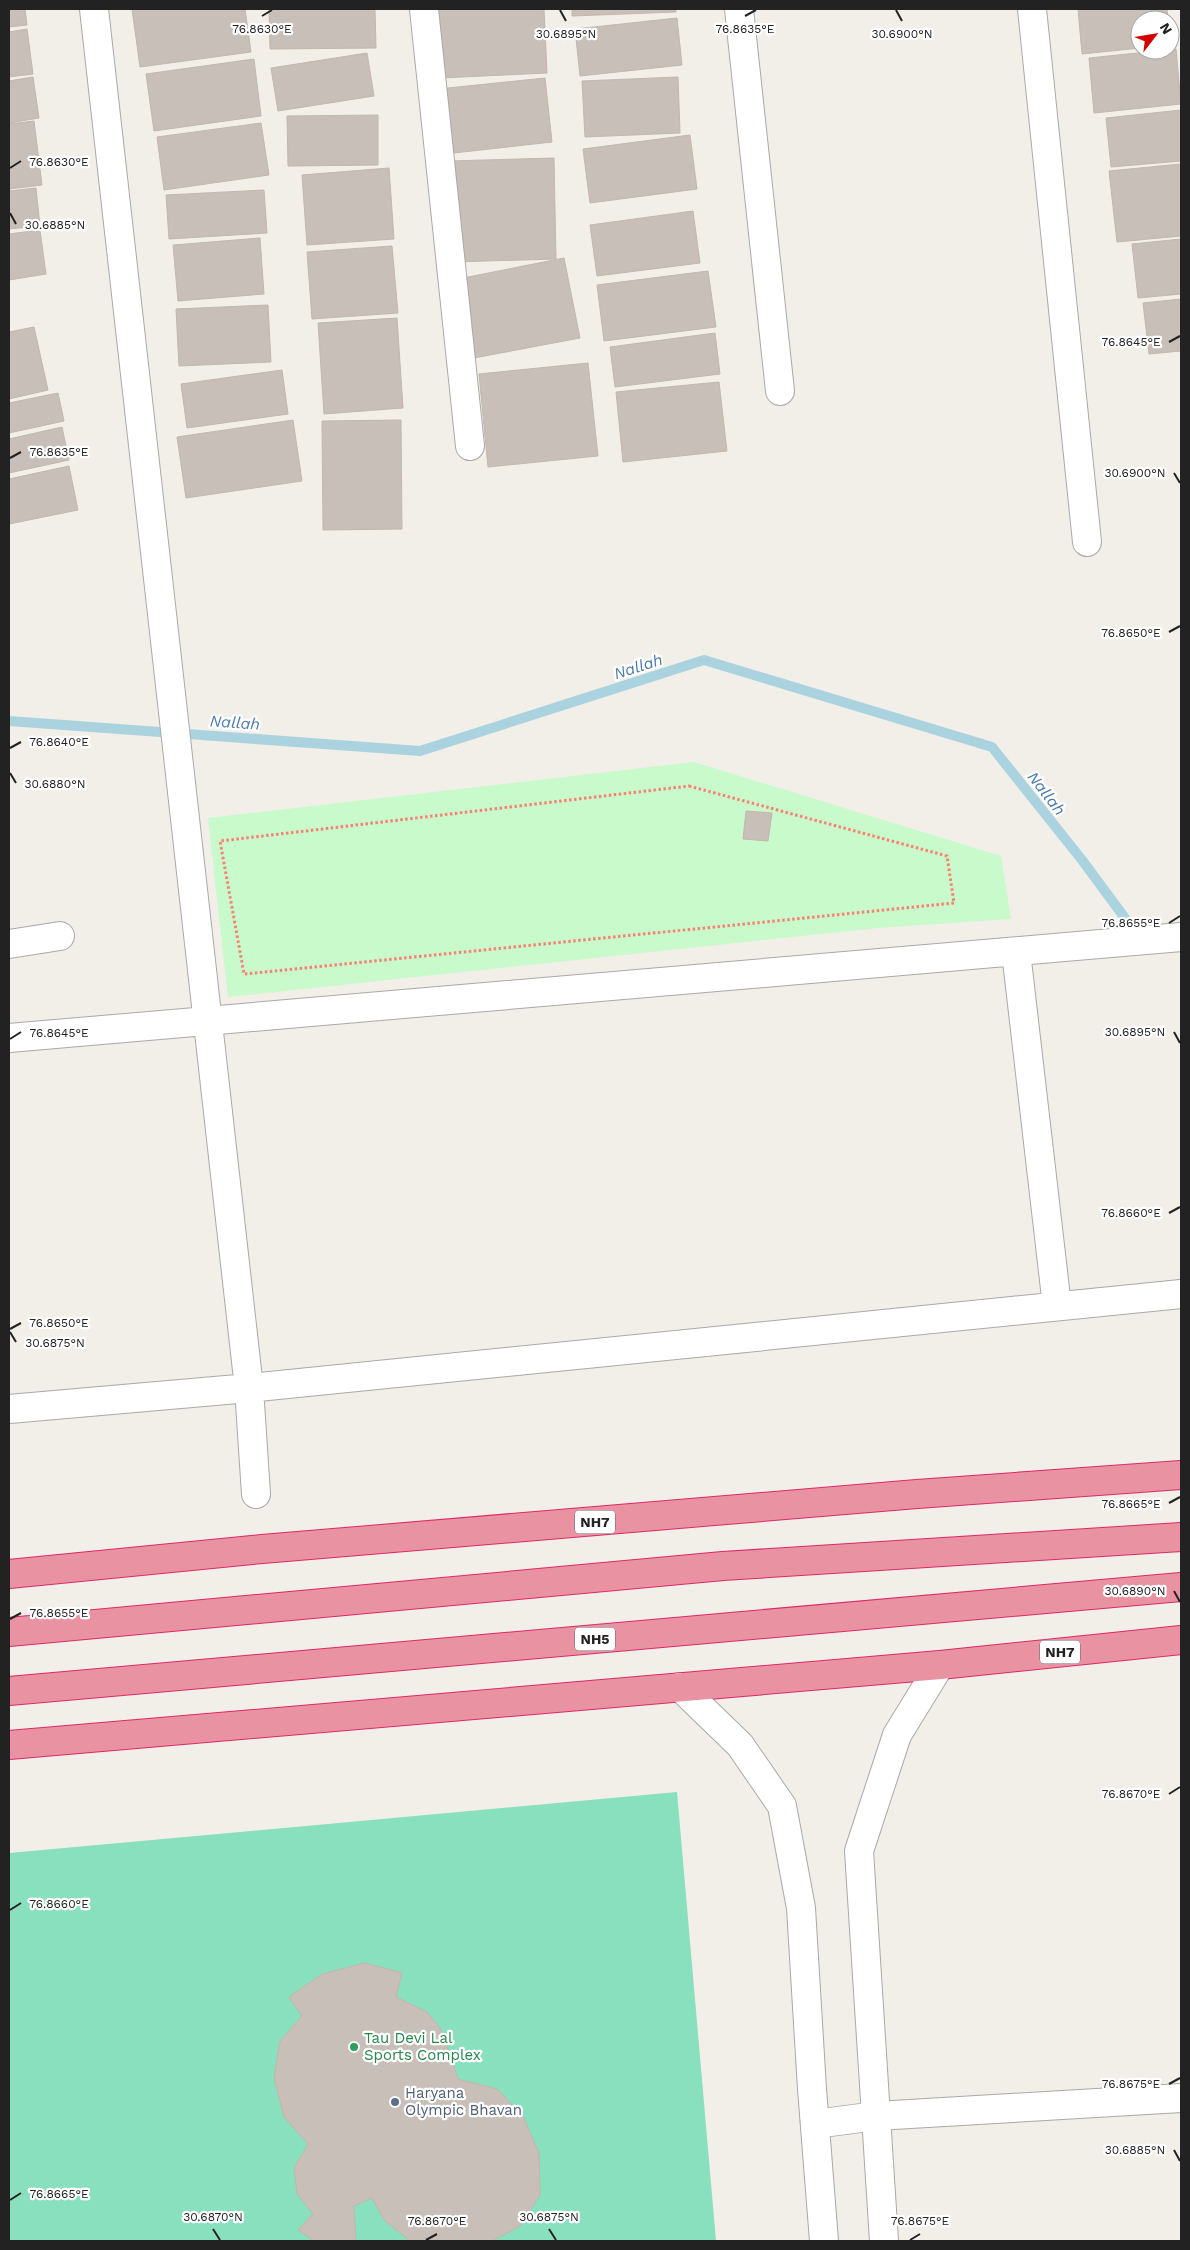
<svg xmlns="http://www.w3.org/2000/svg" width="1190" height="2250" viewBox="0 0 1190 2250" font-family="'Work Sans',sans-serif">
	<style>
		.park { fill: #c8facc }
		.pitch { fill: #88e0be }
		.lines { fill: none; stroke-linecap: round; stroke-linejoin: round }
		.stream { stroke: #aad3df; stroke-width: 10 }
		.building { fill: #c7bfb8; stroke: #c4b6ab }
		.minor-casing { stroke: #a9a9a9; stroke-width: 30 }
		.highway-casing { stroke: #dc2a67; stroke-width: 30 }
		.path { stroke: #fa8072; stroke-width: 3; stroke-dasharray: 2.5 2.5; stroke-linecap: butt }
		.minor { stroke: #fff; stroke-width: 28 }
		.highway { stroke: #e892a2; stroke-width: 28 }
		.ticks { fill: none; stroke: #222; stroke-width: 2 }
		.leisure-dot { fill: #2e9e5b; stroke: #fff; stroke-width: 2 }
		.service-dot { fill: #5c6f8a; stroke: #fff; stroke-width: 2 }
		.labels { text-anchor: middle; stroke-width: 4.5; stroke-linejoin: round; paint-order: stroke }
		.shield { fill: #fff; stroke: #646464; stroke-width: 1 }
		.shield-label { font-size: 14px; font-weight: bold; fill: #222 }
		.leisure-label { font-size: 15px; fill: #27864d; stroke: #fff; text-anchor: start }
		.service-label { font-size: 15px; fill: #4e5e75; stroke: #fff; text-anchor: start }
		.water-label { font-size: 16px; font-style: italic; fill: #4a7aab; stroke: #fff }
		.ticks-label { font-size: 12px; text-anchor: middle; fill: #222; stroke: #fff; stroke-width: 4.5; stroke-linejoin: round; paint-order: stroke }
	</style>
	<rect width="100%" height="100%" fill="#f2efe9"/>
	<path class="park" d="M694 762 1001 856 1011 919 878 928 228 997 208 818Z"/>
	<path class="pitch" d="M677 1792 716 2241H9V1853Z"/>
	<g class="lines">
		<path class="stream" d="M9 721 420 751 704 660 992 747 1082 860 1136 933H1140"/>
	</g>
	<path class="building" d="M9 9H25L27 25 9 27Z
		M132 9H245L251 52 140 67Z
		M269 9H375L376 48 270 49Z
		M437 9H544L547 73 441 78Z
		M572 9H676V12L572 16Z
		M1078 9H1167L1168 20H1140V48L1082 54Z
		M677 18 682 65 580 76 575 29Z
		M27 29 33 74 9 77V32Z
		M1176 49 1181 104 1094 113 1089 58Z
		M367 53 374 96 278 111 271 68Z
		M254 59 261 116 154 131 146 74Z
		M33 77 39 118 9 123V81Z
		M678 77 680 133 585 137 582 81Z
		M545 78 552 142 445 154 438 89Z
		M1181 110V161L1111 167 1106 118Z
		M378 115V165L288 166 287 116Z
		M34 121 42 185 9 189V124Z
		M261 123 269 175 164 190 157 137Z
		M690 135 697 189 590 203 583 149Z
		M554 158 556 259 453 262 450 161Z
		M1181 164V236L1117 242 1109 171Z
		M389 168 394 239 307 245 302 175Z
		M36 188 40 226 9 229V191Z
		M264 190 267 233 169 239 166 195Z
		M693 211 700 263 597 276 590 225Z
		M40 230 46 274 9 280V234Z
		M260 238 264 294 178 301 173 245Z
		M1181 239V294L1138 298 1132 244Z
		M392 246 398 313 312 319 307 252Z
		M564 258 580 338 474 358 458 279Z
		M708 271 716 327 604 341 597 285Z
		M1181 299V351L1149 354 1143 303Z
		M268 305 271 362 179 366 176 309Z
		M397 318 403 408 324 414 318 323Z
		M34 327 48 390 9 399V332Z
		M715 333 720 374 615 387 610 347Z
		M588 363 598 456 488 467 479 374Z
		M282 370 288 414 187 428 181 384Z
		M719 382 727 451 623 462 616 392Z
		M58 393 64 421 9 433V403Z
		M293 420 302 481 186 498 177 437Z
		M401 420 402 529 323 530 322 421Z
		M62 427 69 460 9 473V439Z
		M69 466 78 510 9 524V479Z
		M746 811 772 813 768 841 743 839Z
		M365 1963 402 1973 396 1997 427 2012 442 2031 458 2079 497 2089 523 2116 539 2153 540 2195 520 2226 492 2241H410L384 2220 372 2198 354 2206 356 2241H314L298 2230 313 2214 297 2194 294 2168 308 2144 284 2117 274 2078 280 2041 302 2016 289 1997 322 1974Z"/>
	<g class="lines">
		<defs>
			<path id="minor" d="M94 9 249 1388 256 1494
				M424 9 470 446
				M739 9 780 391
				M1032 9 1087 542
				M9 944 60 936
				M1016 952 1057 1306
				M9 1038 1181 937
				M9 1409 249 1388 1181 1294
				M680 1687 740 1745 782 1806 801 1908 812 2089 824 2241
				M815 2124 876 2116 1181 2098
				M884 2241 859 1851 897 1735 940 1665"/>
			<path id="highway" d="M9 1574 262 1549 917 1494 1181 1475
				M9 1632 723 1566 1181 1537
				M9 1691 1181 1587
				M9 1745 940 1665 1181 1640"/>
		</defs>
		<use href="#minor" class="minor-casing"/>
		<use href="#highway" class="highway-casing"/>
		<path class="path" d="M689 786 947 856 954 903 244 974 220 841Z"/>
		<use href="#minor" class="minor"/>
		<use href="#highway" class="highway"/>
	</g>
	<path class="ticks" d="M560 10 566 21M896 10 902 21M262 16 272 10M745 16 756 10M10 168 21 161M10 213 16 224M1169 342 1180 336M10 458 21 452M1174 473 1180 483M1169 632 1180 626M10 748 21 742M10 773 16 783M1169 923 1180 916M1174 1032 1180 1043M10 1039 21 1032M1169 1213 1180 1207M10 1329 21 1323M10 1332 16 1342M1169 1503 1180 1497M1174 1591 1180 1602M10 1619 21 1613M1169 1794 1180 1787M10 1910 21 1903M1169 2084 1180 2078M1174 2150 1180 2161M10 2200 21 2193M213 2229 220 2240M549 2229 556 2240M426 2240 437 2234M910 2240 920 2234"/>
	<circle class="leisure-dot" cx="354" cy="2047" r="5"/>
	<circle class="service-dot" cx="395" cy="2102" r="5"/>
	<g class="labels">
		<g class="shield">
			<rect x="575" y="1510.5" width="40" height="23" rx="4"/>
			<rect x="575" y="1627.5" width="40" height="23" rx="4"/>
			<rect x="1040" y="1640.5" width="40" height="23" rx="4"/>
		</g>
		<g class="shield-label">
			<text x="595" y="1527">NH7</text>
			<text x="595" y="1644">NH5</text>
			<text x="1060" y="1657">NH7</text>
		</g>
		<g class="leisure-label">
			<text x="364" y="2043">Tau Devi Lal<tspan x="364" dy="17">Sports Complex</tspan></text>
		</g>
		<g class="service-label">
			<text x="405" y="2098">Haryana<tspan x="405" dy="17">Olympic Bhavan</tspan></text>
		</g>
		<g class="water-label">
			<text transform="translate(638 666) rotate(-18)" y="6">Nallah</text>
			<text transform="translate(235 722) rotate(4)" y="6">Nallah</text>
			<text transform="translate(1047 793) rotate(52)" y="6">Nallah</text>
		</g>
	</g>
	<g class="ticks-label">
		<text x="262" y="33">76.8630°E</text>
		<text x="745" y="33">76.8635°E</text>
		<text x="566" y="38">30.6895°N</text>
		<text x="902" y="38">30.6900°N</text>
		<text x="59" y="166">76.8630°E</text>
		<text x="55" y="229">30.6885°N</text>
		<text x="1131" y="346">76.8645°E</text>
		<text x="59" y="456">76.8635°E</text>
		<text x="1135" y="477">30.6900°N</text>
		<text x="1131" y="637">76.8650°E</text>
		<text x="59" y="746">76.8640°E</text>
		<text x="55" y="788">30.6880°N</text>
		<text x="1131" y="927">76.8655°E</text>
		<text x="1135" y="1036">30.6895°N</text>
		<text x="59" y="1037">76.8645°E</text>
		<text x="1131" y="1217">76.8660°E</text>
		<text x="59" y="1327">76.8650°E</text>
		<text x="55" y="1347">30.6875°N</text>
		<text x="1131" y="1508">76.8665°E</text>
		<text x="1135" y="1595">30.6890°N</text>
		<text x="59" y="1617">76.8655°E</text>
		<text x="1131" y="1798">76.8670°E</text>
		<text x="59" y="1908">76.8660°E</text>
		<text x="1131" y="2088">76.8675°E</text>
		<text x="1135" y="2154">30.6885°N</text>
		<text x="59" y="2198">76.8665°E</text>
		<text x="213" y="2221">30.6870°N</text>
		<text x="549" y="2221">30.6875°N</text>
		<text x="437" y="2225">76.8670°E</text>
		<text x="920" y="2225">76.8675°E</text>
	</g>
	<rect width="1190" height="2250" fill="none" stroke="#222222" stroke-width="20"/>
	<g transform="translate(1155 35) rotate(59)"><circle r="24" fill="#ffffff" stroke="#a7a7a7"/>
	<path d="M0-4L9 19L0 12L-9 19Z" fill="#d40000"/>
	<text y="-8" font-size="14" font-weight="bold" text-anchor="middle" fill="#222222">N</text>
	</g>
</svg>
